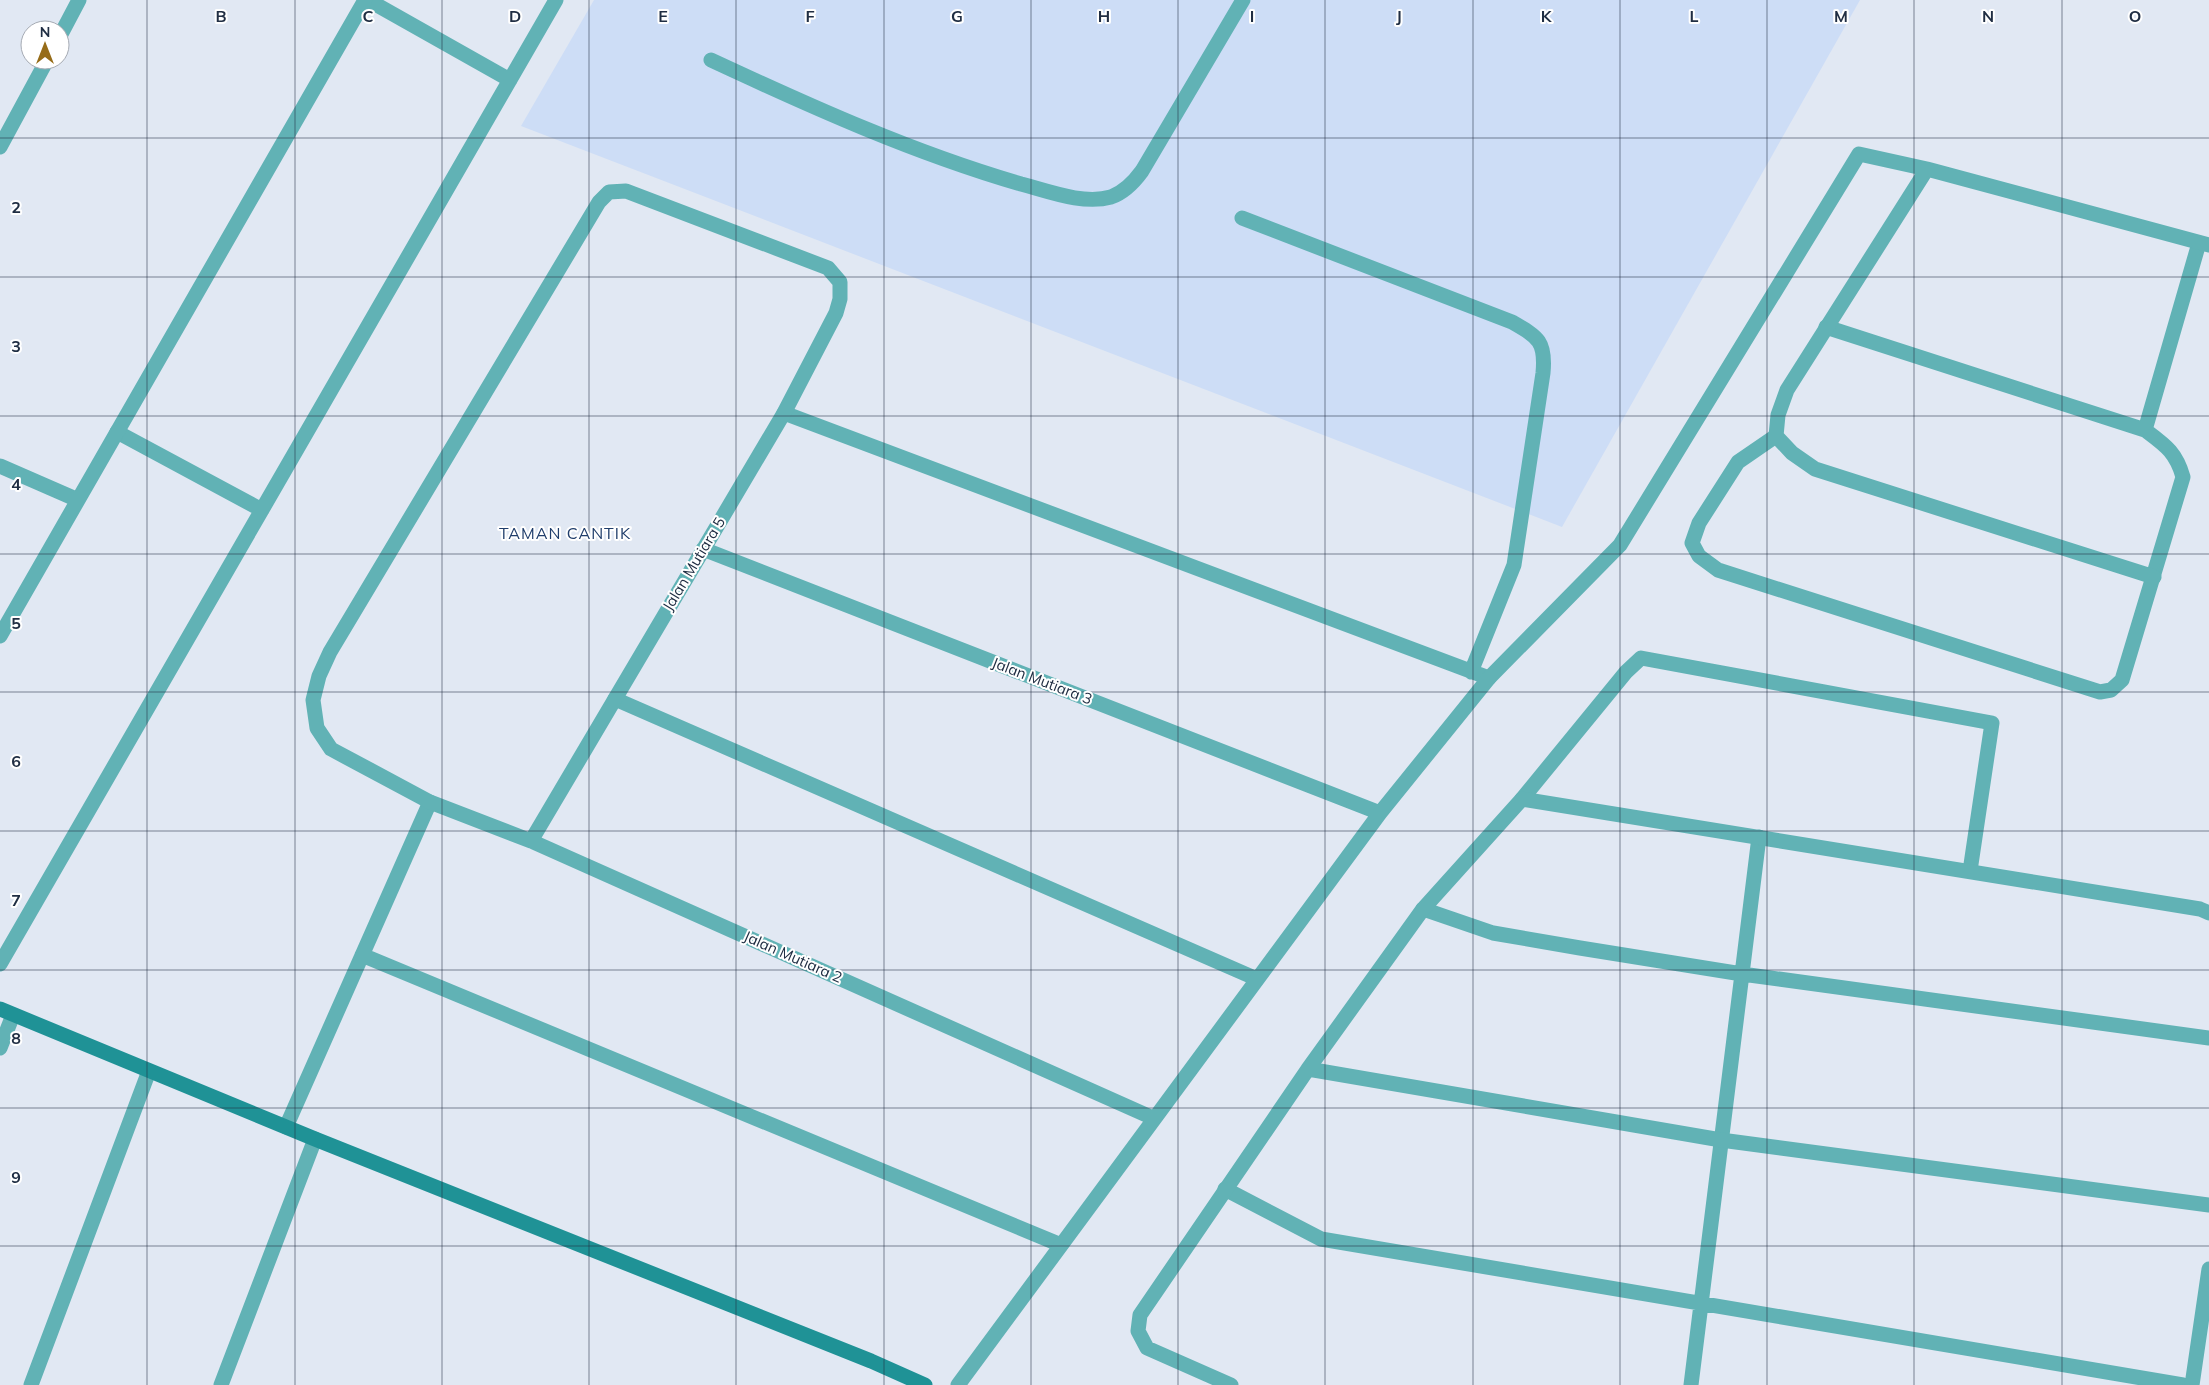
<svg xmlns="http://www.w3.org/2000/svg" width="2209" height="1385" viewBox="0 0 2209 1385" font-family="Mulish,sans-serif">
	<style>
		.built { fill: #cdddf6 }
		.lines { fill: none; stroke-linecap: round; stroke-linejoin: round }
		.lane { stroke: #61b2b5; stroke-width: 15 }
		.street { stroke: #61b2b5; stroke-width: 15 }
		.secondary { stroke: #1f9296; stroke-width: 15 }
		.grid { fill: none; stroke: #202e43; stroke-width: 1; stroke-opacity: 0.55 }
		.labels { text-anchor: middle; stroke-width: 4; stroke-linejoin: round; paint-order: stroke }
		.street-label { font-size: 15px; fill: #202e43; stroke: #fff }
		.neighbourhood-label { font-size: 16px; letter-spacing: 1px; fill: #1f3d6b; stroke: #fff }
		.grid-label { font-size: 16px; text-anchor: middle; font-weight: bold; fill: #202e43; stroke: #fff; stroke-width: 4; stroke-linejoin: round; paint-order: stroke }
	</style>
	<rect width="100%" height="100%" fill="#e1e8f3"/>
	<path class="built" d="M594 0H1860L1562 527 521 126Z"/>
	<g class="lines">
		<path class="lane" d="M368 0 510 80
			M711 60C812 107 914 153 1021 184 1048 191 1083 205 1111 197 1125 192 1134 182 1142 171L1243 0
			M1242 218 1512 322C1538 337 1546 341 1543 373L1514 565 1471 672
			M784 413 1489 678
			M2145 430 2199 243
			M117 432 262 510
			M1776 436 1738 462 1699 523 1692 543 1699 556 1718 570 2100 692 2111 690 2122 680 2183 477C2176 452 2165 445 2145 430L1826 327
			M615 699 1257 979
			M1522 799 1626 672 1641 658 1992 723 1970 871
			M1423 909 1493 933 1580 948 1742 974 2209 1038
			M362 955 1061 1245
			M0 964 556 0
			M286 1127 430 802
			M1225 1189 1321 1239 2183 1385
			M31 1385 149 1071
			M1691 1385 1759 837"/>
		<path class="street" d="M60 36 79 0
			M0 147 47 60
			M1927 169 1787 390 1778 415 1776 436 1792 453 1815 469 2154 577
			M0 466 78 500
			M703 549 1380 813
			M0 636 365 0
			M531 841 784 413 836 313 840 299V282L828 268 626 191 609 192 599 202 330 652 319 676 313 700 317 728 331 749 430 802 531 841 1153 1118
			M0 1048 13 1015
			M1308 1069 1721 1140 2209 1205
			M221 1385 315 1139
			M958 1385 1380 813 1489 678 1620 545 1859 154 1927 169 2209 245
			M1231 1385 1147 1348 1138 1331 1140 1315 1308 1069 1423 909 1522 799 2200 909 2209 913
			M2192 1385 2209 1269"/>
		<path class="secondary" d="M0 1009 315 1139 871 1361 925 1385"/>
	</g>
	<path class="grid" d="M147 0V1385M295 0V1385M442 0V1385M589 0V1385M736 0V1385M884 0V1385M1031 0V1385M1178 0V1385M1325 0V1385M1473 0V1385M1620 0V1385M1767 0V1385M1914 0V1385M2062 0V1385M0 138H2209M0 277H2209M0 416H2209M0 554H2209M0 692H2209M0 831H2209M0 970H2209M0 1108H2209M0 1246H2209"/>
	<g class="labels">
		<g class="street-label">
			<text transform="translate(694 564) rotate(-59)" y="5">Jalan Mutiara 5</text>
			<text transform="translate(1042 681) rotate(21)" y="5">Jalan Mutiara 3</text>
			<text transform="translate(793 957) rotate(24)" y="5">Jalan Mutiara 2</text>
		</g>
		<g class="neighbourhood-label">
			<text x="565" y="539">TAMAN CANTIK</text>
		</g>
	</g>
	<g class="grid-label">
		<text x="221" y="22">B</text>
		<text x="368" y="22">C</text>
		<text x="515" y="22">D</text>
		<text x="663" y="22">E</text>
		<text x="810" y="22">F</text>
		<text x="957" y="22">G</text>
		<text x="1104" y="22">H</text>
		<text x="1252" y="22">I</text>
		<text x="1399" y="22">J</text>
		<text x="1546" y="22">K</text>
		<text x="1694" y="22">L</text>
		<text x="1841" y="22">M</text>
		<text x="1988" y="22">N</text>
		<text x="2135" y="22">O</text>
		<text x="16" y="213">2</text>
		<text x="16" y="352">3</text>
		<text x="16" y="490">4</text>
		<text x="16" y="629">5</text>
		<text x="16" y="767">6</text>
		<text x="16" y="906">7</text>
		<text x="16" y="1044">8</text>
		<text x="16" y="1183">9</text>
	</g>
	<g transform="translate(45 45)"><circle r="24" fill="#ffffff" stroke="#a6abb4"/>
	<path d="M0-4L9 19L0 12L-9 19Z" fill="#966c18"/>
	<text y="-8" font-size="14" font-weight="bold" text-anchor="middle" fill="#202e43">N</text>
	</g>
</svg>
